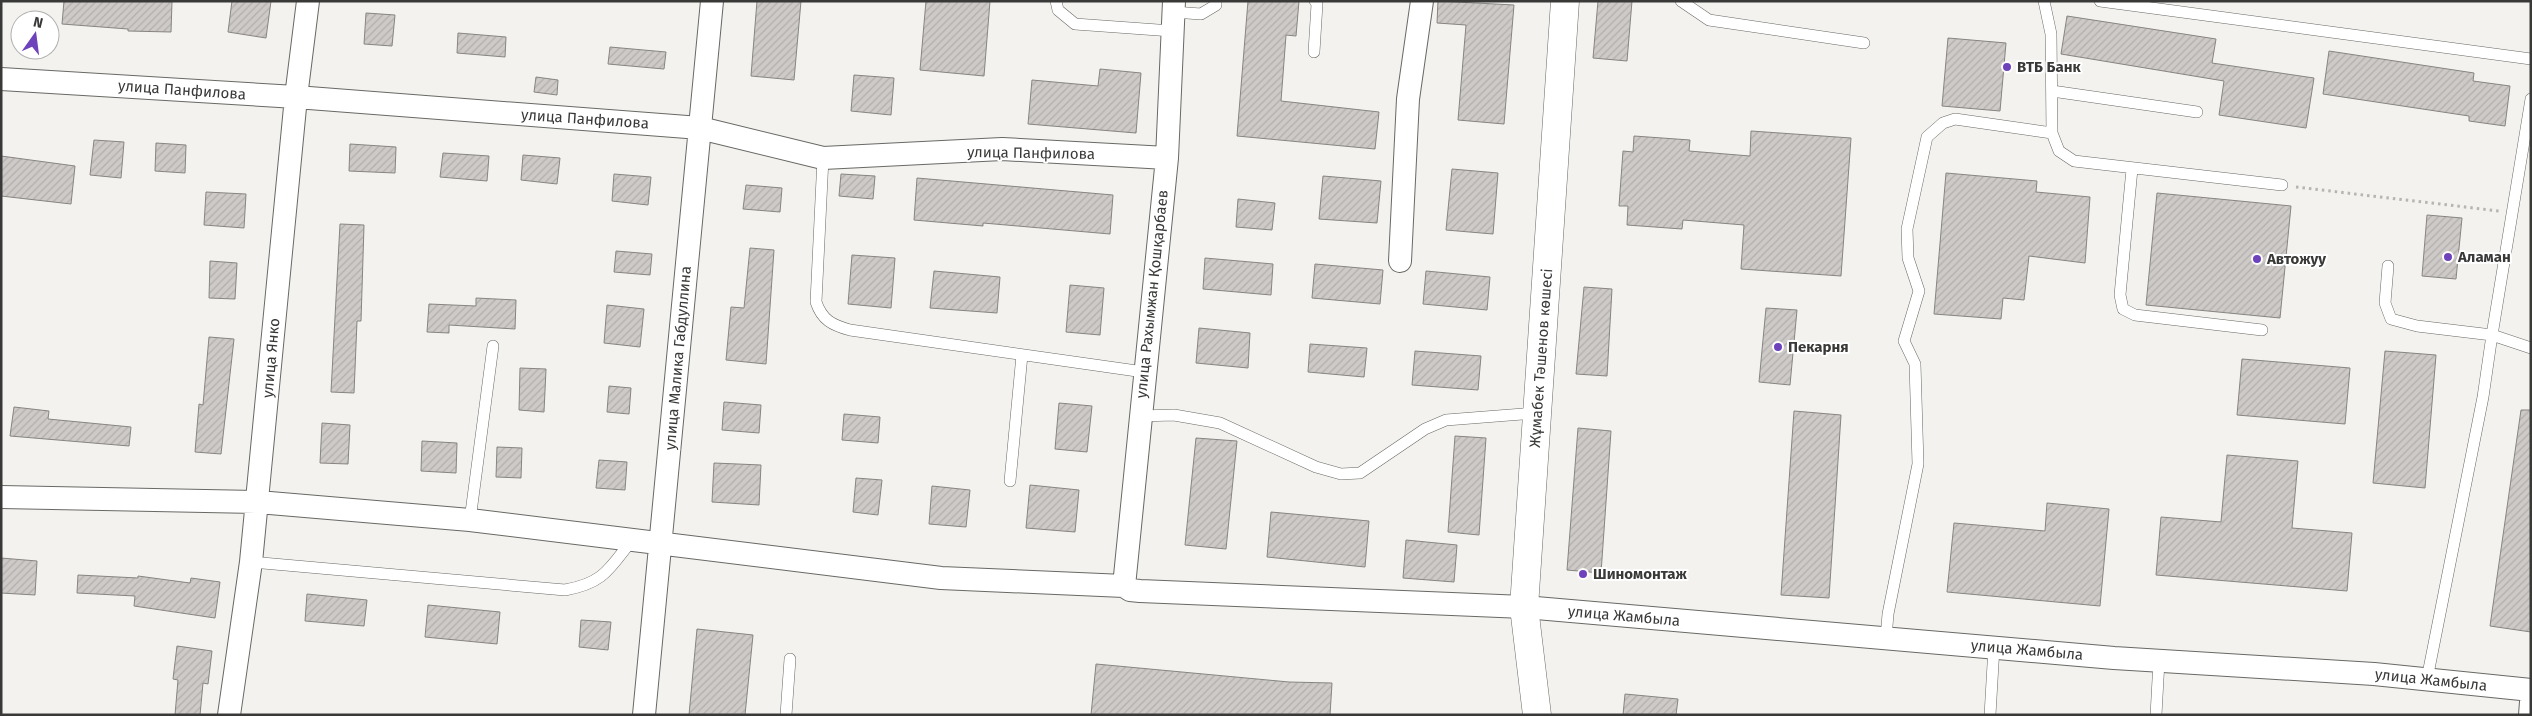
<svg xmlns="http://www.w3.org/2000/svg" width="2532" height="716" viewBox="0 0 2532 716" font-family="'Fira Sans',sans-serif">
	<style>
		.building { fill: url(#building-hatch); stroke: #878582 }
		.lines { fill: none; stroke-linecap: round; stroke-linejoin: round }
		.lane-casing { stroke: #686865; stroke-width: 12 }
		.street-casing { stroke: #686865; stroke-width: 24 }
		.secondary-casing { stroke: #686865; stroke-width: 29 }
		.path { stroke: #b6b5b3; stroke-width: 3; stroke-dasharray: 2.5 4; stroke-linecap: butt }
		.lane { stroke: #fff; stroke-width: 11 }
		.street { stroke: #fff; stroke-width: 22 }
		.secondary { stroke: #fff; stroke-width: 28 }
		.poi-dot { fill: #6d42bb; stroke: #fff; stroke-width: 2 }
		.labels { text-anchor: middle; stroke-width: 4; stroke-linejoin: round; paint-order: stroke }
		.poi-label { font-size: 15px; font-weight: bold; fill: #393938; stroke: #fff; text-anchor: start }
		.street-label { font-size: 15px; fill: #393938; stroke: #fff }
	</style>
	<defs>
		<pattern id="building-hatch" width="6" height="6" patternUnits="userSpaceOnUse" patternTransform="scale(1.25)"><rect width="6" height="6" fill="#cdcac8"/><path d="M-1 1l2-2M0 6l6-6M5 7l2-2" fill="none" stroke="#b1aead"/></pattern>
	</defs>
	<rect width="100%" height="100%" fill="#f3f2ef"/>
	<path class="building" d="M64 1H172L171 32 128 31V29L62 24Z
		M232 1H271L266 38 228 32Z
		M757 1H801L794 80 751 76Z
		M926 1H990L984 76 920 70Z
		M1248 1H1299L1296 36 1286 35 1281 101 1379 112 1375 149 1237 136Z
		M1438 1 1514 5 1504 124 1458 120 1466 25 1437 23Z
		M1598 1H1632L1627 61 1593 58Z
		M366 13 395 15 392 46 364 44Z
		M2067 16 2216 39 2212 63 2314 78 2306 128 2219 115 2224 81 2061 54Z
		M458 33 506 37 505 57 457 53Z
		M1948 38 2006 43 2000 111 1942 106Z
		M610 47 666 52 664 69 608 64Z
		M2329 51 2474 73 2473 81 2510 86 2505 126 2469 121V116L2323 94Z
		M1100 69 1141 73 1136 133 1028 124 1032 80 1098 86Z
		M854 75 894 78 891 115 851 111Z
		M536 77 558 80 557 95 534 92Z
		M1751 131 1851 138 1841 276 1741 269 1744 225 1683 220 1682 229 1627 225 1628 206H1619L1623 151 1633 152 1634 136 1690 140 1689 151 1750 156Z
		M94 140 124 142 121 178 90 175Z
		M156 143 186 145 185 173 155 171Z
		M350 144 396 147 395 173 349 171Z
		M443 153 489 156 487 181 440 177Z
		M523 155 560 158 557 184 521 180Z
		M1 156 75 166 71 204 1 196Z
		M1452 169 1498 173 1493 234 1446 230Z
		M1946 173 2037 181 2036 192 2090 197 2085 263 2029 256 2024 300 2003 298 2001 319 1934 314Z
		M614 174 651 177 648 205 612 201Z
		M841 174 875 176 873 199 839 196Z
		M1323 176 1381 181 1377 223 1319 219Z
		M917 178 1113 195 1110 234 983 223V226L914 220Z
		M746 185 782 188 780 212 743 209Z
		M206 192 246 194 244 228 204 225Z
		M2157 193 2291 206 2280 318 2146 305Z
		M1238 199 1275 203 1272 230 1236 227Z
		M2427 215 2462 218 2456 279 2422 276Z
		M340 224 364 225 361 321H357L354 393 331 392Z
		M750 248 774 250 766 364 726 360 731 307 744 308Z
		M616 251 652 254 650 275 614 272Z
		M852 255 895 258 891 308 848 304Z
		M1205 258 1273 264 1271 295 1203 289Z
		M210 261 237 263 235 299 209 298Z
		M1315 264 1383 270 1380 304 1312 298Z
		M934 271 1000 277 997 313 930 308Z
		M1426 271 1490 277 1487 310 1423 304Z
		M1070 285 1104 288 1100 335 1066 332Z
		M1584 287 1612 289 1607 376 1576 374Z
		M476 298 516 300 515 329 449 325V333L427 332 429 304 476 306Z
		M607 305 644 309 640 347 604 343Z
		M1766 308 1797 310 1790 385 1759 382Z
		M1199 328 1250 333 1248 368 1196 363Z
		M209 337 234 339 221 454 195 452 199 404 203 405Z
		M1310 344 1367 348 1364 377 1308 372Z
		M1415 351 1481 356 1478 390 1412 385Z
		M2385 351 2436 355 2425 488 2373 483Z
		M2242 359 2350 368 2345 424 2237 415Z
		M520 368 546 369 544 412 519 410Z
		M609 386 631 388 629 414 607 412Z
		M724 402 761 405 759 433 722 430Z
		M1059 403 1092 406 1087 452 1055 449Z
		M14 407 49 411 48 419 131 427 129 446 10 436Z
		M2521 410H2531V632L2490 626Z
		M1794 411 1841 415 1829 598 1781 595Z
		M844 414 880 417 878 443 842 440Z
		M322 423 350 425 348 464 320 463Z
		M1578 428 1611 431 1601 573 1567 570Z
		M1455 436 1486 438 1479 535 1448 532Z
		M1196 438 1237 441 1226 549 1185 545Z
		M422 441 457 443 456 473 421 471Z
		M497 447 522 448 521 478 496 477Z
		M2227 455 2298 461 2292 528 2352 533 2347 591 2156 575 2161 517 2221 522Z
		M599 460 627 462 625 490 596 488Z
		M714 463 761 465 759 505 712 502Z
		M856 478 882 480 878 515 853 512Z
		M1030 485 1079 490 1075 532 1026 528Z
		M932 486 970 490 966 527 929 524Z
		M2047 503 2109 509 2100 606 1947 592 1954 523 2045 531Z
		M1271 512 1369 521 1365 567 1267 557Z
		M1406 540 1457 545 1454 582 1403 578Z
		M1 558 37 561 35 595 1 593Z
		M78 575 138 578V576L190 583 191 578 220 582 215 618 134 606 135 596 77 593Z
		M307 594 367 600 364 626 305 621Z
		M428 605 500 612 497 644 425 637Z
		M581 620 611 622 608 650 579 647Z
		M697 629 753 635 745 715H689Z
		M177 646 212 651 208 684 203 683 200 715H175L178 680 173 679Z
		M1096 664 1289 682 1332 683 1330 715H1091Z
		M1625 694 1678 699 1676 715H1623Z"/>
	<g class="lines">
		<defs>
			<path id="lane" d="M1056 1 1058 10 1075 24 1172 31
				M1681 1 1709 20 1864 43
				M2044 1 2051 34 2052 133 2059 151 2074 161 2282 185
				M2100 1 2531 59
				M1173 12 1201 14 1216 5V1
				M1314 52 1317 4 1315 1
				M2052 91 2197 112
				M2531 99 2492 335 2531 348
				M823 158 816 302C822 320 832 325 850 330L1144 372
				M2132 169 2120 295 2123 309 2135 315 2262 330
				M2388 266 2385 303 2391 319 2417 326 2492 335 2483 397 2427 679
				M1140 416 1174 415 1220 423 1316 467 1341 474 1360 473 1425 429 1446 420 1537 413
				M1010 481 1022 355
				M470 520 493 346
				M251 562 565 590C604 583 609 569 632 540
				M1886 638 1888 614 1918 464 1915 364 1904 341 1919 291 1908 258 1907 229 1927 137 1943 123 1955 119 2052 133
				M786 715 790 659
				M1990 715 1994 647
				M2156 715 2159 661"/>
			<path id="street" d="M1 79 296 97 700 128 823 158 1002 149 1167 158
				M1400 261 1408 99 1422 1
				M1 497 258 502 470 520 941 578 1124 586 1130 590 1140 591 1524 607 2114 658 2374 674 2531 690
				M1124 586 1167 158 1174 1
				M229 715 251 562 296 97 308 1
				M644 715 712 1
				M2530 715 2531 702"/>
			<path id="secondary" d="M1537 715 1524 607 1565 1"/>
		</defs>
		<use href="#lane" class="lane-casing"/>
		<use href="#street" class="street-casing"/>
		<use href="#secondary" class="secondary-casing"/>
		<path class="path" d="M2296 187 2499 211"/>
		<use href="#lane" class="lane"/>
		<use href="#street" class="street"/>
		<use href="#secondary" class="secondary"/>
	</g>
	<g class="poi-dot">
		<circle cx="2007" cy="67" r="5"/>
		<circle cx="2448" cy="257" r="5"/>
		<circle cx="2257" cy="259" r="5"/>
		<circle cx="1778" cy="347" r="5"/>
		<circle cx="1583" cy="574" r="5"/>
	</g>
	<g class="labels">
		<g class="poi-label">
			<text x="2017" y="72">ВТБ Банк</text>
			<text x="2458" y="262">Аламан</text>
			<text x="2267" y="264">Автожуу</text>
			<text x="1788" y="352">Пекарня</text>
			<text x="1593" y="579">Шиномонтаж</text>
		</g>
		<g class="street-label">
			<text transform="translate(182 90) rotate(4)" y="5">улица Панфилова</text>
			<text transform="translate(585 119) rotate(4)" y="5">улица Панфилова</text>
			<text transform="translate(1031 153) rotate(1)" y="5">улица Панфилова</text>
			<text transform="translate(1152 294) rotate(-84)" y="5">улица Рахымжан Қошқарбаев</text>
			<text transform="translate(271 358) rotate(-85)" y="5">улица Янко</text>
			<text transform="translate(678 358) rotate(-85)" y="5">улица Малика Габдуллина</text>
			<text transform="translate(1541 358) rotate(-86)" y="5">Жұмабек Тәшенов көшесі</text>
			<text transform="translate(1624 616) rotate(5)" y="5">улица Жамбыла</text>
			<text transform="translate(2027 650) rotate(5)" y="5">улица Жамбыла</text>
			<text transform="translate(2431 680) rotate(6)" y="5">улица Жамбыла</text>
		</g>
	</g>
	<rect width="2532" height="716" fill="none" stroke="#393938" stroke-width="5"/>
	<g transform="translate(35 35) rotate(14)"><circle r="24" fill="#ffffff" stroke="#b0b0af"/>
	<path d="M0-4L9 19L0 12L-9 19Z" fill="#6d42bb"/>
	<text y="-8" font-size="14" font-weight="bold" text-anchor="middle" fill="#393938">N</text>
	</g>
</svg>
